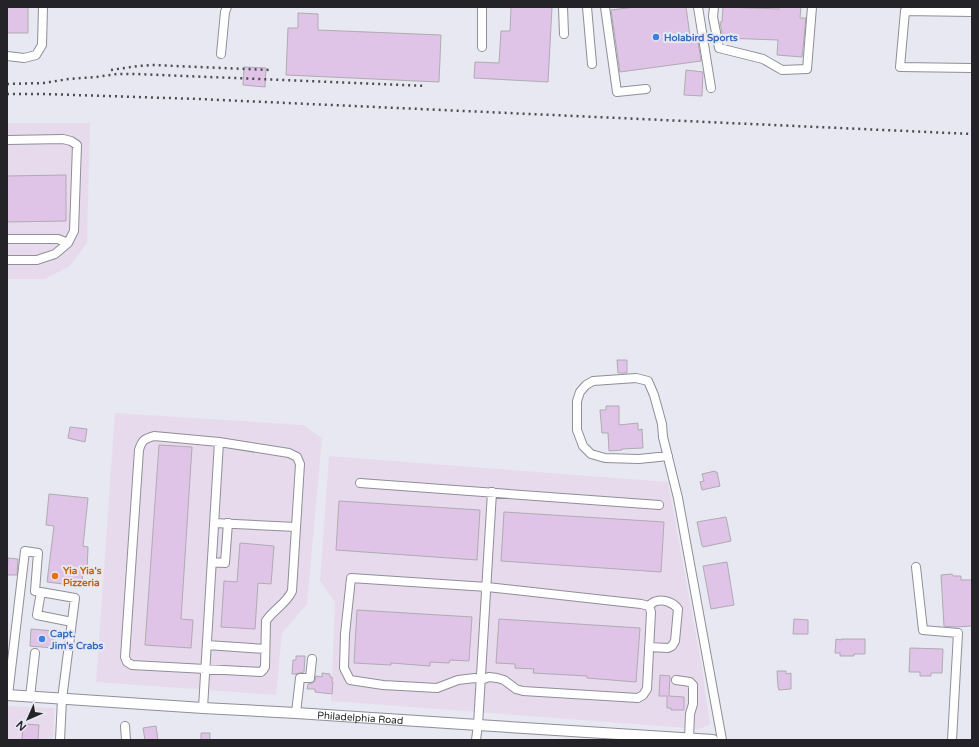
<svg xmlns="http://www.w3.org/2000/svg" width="979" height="747" viewBox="0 0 979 747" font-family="'Varela Round',sans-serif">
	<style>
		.commercial { fill: #e8daed }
		.building { fill: #dfc4e7; stroke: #b0aab2 }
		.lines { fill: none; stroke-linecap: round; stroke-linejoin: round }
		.minor-casing { stroke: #8e8f97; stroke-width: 10 }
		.major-casing { stroke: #8e8f97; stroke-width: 12 }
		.minor { stroke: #fff; stroke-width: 8 }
		.major { stroke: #fff; stroke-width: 10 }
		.rail { stroke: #4b4c51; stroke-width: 2.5; stroke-dasharray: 2 4; stroke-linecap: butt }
		.shop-dot { fill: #3f7fe0; stroke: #e7e8f1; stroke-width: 1.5 }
		.food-dot { fill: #e8710a; stroke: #e7e8f1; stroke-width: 1.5 }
		.labels { text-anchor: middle; stroke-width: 4; stroke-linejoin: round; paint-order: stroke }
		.shop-label { font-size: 10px; font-weight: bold; fill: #366cbe; stroke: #e7e8f1; text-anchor: start }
		.food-label { font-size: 10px; font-weight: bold; fill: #c56008; stroke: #e7e8f1; text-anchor: start }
		.street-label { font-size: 10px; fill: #242428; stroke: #e7e8f1 }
	</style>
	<rect width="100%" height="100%" fill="#e7e8f1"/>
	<path class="commercial" d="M7 123H90L87 243 70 266 45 279H7Z
		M115 413 303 425 322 438 307 604 282 633 276 695 96 682Z
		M329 456 668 482 702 668 710 724 700 729 331 701 335 602 320 581Z
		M7 706 54 708 53 740H7Z"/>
	<path class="building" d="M7 7H28V33H7Z
		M511 7H552L548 82 474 78 475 62 499 63 501 31H510Z
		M635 7H686L691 43 698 42 701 61 620 72 611 10Z
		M723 7 779 9V7H801L800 18H806L802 57 777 55 778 40 723 38 720 22H722Z
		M298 13 318 14V30L441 35 439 82 286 75 288 28H298Z
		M244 67 266 68 265 87 243 85Z
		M686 70 703 72 702 96 684 95Z
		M66 175V221L7 222V176Z
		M617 360H627V373H618Z
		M606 406H619V425L638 423V430L642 429 643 448 622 449V450L609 451 608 433H602L600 410H606Z
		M70 427 87 429 85 442 68 438Z
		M159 445 192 447 181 619 193 620 191 648 145 645Z
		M715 471V472H717L720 486 702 490 700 482 704 481 702 474Z
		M49 494 88 498 83 546 88 547 87 571 83 570 82 582H79V586L47 582 54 526 46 525Z
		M339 501 480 510 477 560 336 550Z
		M504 512 664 522 661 572 501 561Z
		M726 517 731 541 703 547V546H702L697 522Z
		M240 543 274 546 271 584 258 583 255 629 221 627 224 581 237 582Z
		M8 558 18 559 17 575H7Z
		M727 562 734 605 711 609 703 566Z
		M952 574 953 576H961V580H972V626L955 627 944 626 941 575Z
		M357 610 472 617 469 661 450 660 449 663 430 662V666L391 663V665L354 663Z
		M499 619 640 628 636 682 587 678V676L533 673 534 669 515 668V664L496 663Z
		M794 619 808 620V634H793Z
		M31 629 54 631 53 648 30 646Z
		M836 639 841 640V639H865V654H854V656H840V653H835Z
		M910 648 943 649 942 673H931V676H920V672H909Z
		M296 656H305L304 672 296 674H292L293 660H296Z
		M777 671H786V674L791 673V689L779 690 778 687Z
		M322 673 330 674V677H332V682H333L332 694 315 692V689H307L308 684 313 683 315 681 316 676 322 677Z
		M660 675 670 676 669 696 684 697V710H671V708H667V696H659Z
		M23 724 39 725 38 740H22Z
		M156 726 158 740H145L143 728Z
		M201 733H210V740H201Z"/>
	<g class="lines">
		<defs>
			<path id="minor" d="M563 7 564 34
				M587 7 592 64
				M605 7 617 92 646 89
				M698 7 711 88
				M714 7 713 17 719 48 763 59 782 70 807 69 812 7
				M972 12 905 11 900 67 972 68
				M482 47V7
				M221 54 225 12 227 7
				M7 56 24 58 36 55 42 45 43 7
				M7 140 63 139 71 141 77 145 74 231 68 243 55 254 37 260H7
				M7 239H58L68 243
				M154 436 219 442 289 453 297 457 300 464 292 591C287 603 273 610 266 621L265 667 263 670 261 672 132 665 127 662 125 657 139 450C142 440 144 439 154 436Z
				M668 456 639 459 605 458 591 454 583 446 577 430V401L580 392 586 385 593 381 636 378 648 381 654 395 662 424 663 437 678 498 722 740
				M360 483 659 505
				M214 523 296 527
				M212 562 225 563 228 523
				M916 567 923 630 958 633 952 740
				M351 578 487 587 641 604 649 606 651 612 647 689 643 695 638 698 523 691 516 689 504 680 497 678 489 677 481 680 475 678 458 680 437 688 383 685 350 680 344 668 345 634Z
				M41 592 37 615 72 622
				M649 606C651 604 655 601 657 601 664 599 674 603 678 609L675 641 672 646 668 648 649 647
				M207 645 265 649
				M676 680 690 682 693 685V704L690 714 689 739
				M8 695 25 551 38 553 35 591 75 598 62 699 60 740
				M30 697 35 653
				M203 708 219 442
				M296 713 300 678H310L312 659
				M125 726 126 740
				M476 740 478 725 492 492"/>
			<g id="major">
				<path id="s1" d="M7 695 203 708 296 713 478 725 713 740"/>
			</g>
		</defs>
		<use href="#minor" class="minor-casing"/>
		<use href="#major" class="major-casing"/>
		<use href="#minor" class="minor"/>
		<use href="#major" class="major"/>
		<path class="rail" d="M111 70 138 66 152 65 270 70
			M7 84 44 83 68 79 96 77 117 74H137L426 86
			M7 94H44L199 99 972 134"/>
	</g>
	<g class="shop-dot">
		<circle cx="656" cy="37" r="4"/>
		<circle cx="42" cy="639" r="4"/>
	</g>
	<circle class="food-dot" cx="55" cy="576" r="4"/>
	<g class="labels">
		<g class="shop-label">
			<text x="664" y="41">Holabird Sports</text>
			<text x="50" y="637">Capt.<tspan x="50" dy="12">Jim's Crabs</tspan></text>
		</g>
		<g class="food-label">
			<text x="63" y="574">Yia Yia's<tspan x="63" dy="12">Pizzeria</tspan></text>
		</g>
		<g class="street-label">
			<text dy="4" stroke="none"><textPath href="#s1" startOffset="354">Philadelphia Road</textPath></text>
		</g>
	</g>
	<rect width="979" height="747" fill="none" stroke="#242428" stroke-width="16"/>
	<g transform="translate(28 719) rotate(225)" stroke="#e7e8f1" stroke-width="3" paint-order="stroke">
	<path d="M0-3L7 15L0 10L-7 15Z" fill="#242428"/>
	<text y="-6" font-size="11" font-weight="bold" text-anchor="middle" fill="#242428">N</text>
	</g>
</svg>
